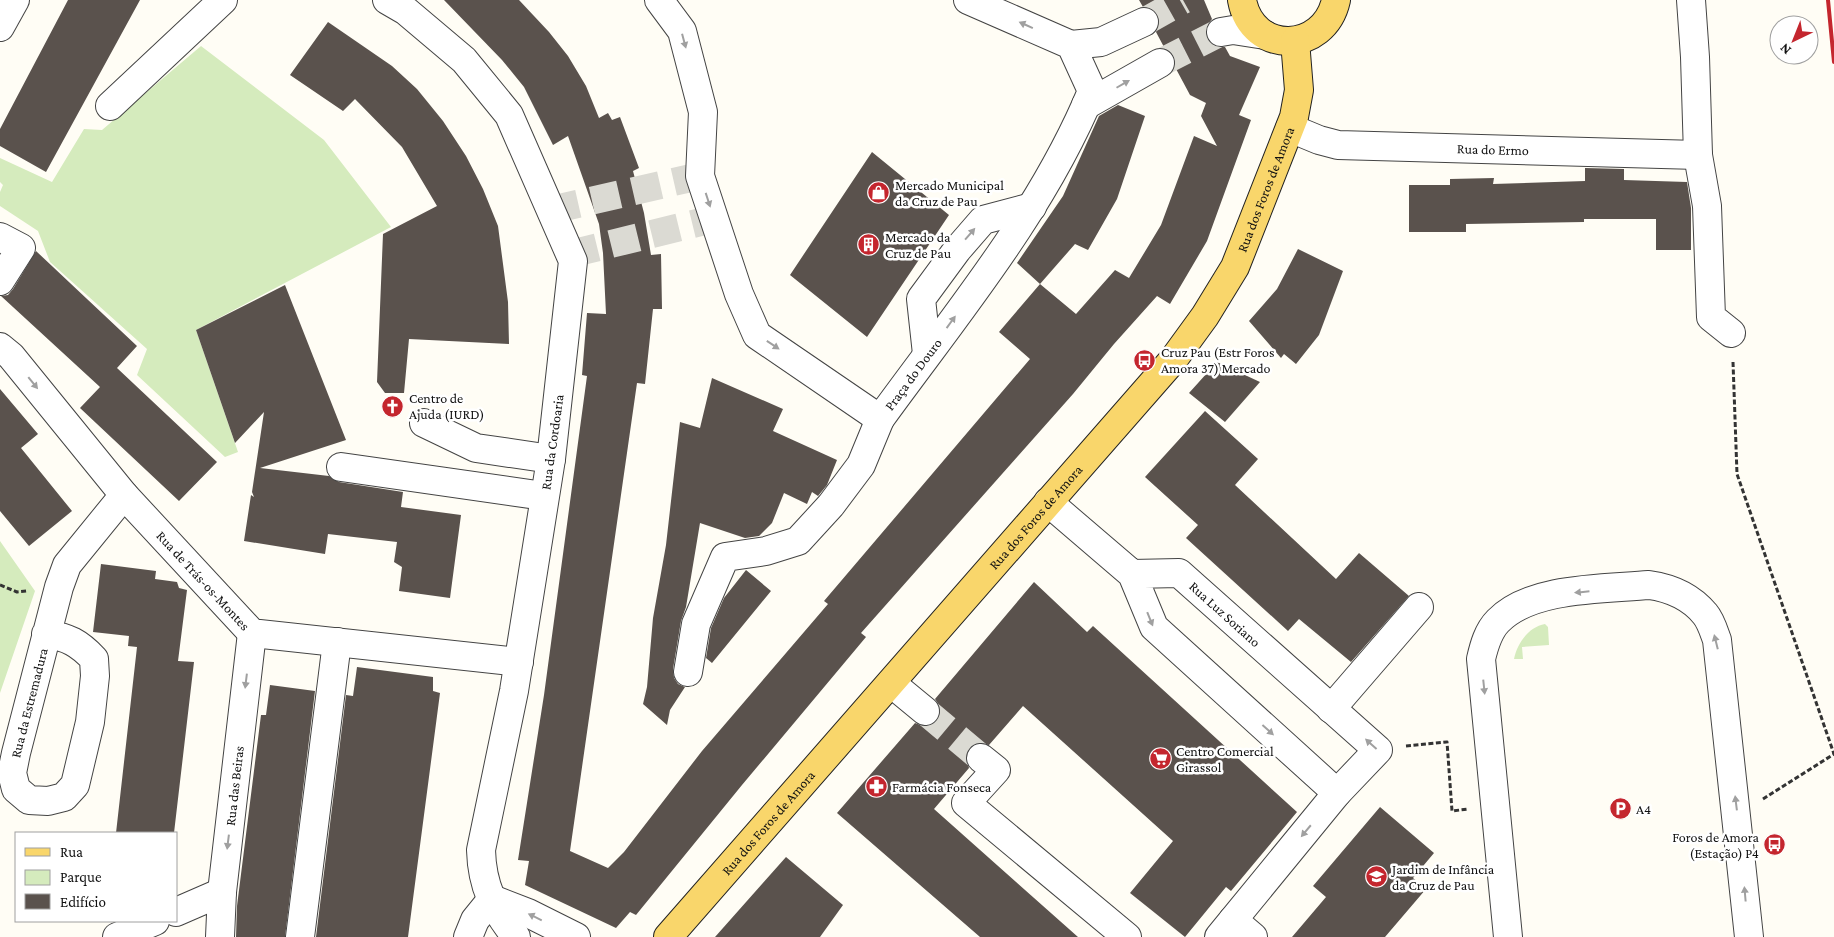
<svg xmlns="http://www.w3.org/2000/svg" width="1834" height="937" viewBox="0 0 1834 937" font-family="'Crimson Pro',serif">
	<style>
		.green { fill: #d5ebbd }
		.building { fill: #5a524d }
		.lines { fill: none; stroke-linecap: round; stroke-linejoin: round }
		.minor-tunnel { stroke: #dbdad3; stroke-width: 28; stroke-dasharray: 28 14; stroke-linecap: butt }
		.minor-casing { stroke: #444; stroke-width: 30 }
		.major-casing { stroke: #222; stroke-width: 30 }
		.path { stroke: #333; stroke-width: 3; stroke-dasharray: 5 2.5; stroke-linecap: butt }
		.minor { stroke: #fff; stroke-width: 28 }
		.major { stroke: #f9d66b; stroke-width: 28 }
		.rail { stroke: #c4262e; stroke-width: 4 }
		.oneway { fill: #a0a0a0 }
		.labels { text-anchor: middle; stroke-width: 5; stroke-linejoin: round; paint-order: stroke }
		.street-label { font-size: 14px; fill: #111; stroke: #fff }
		.poi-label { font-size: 14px; fill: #111; stroke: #fff; text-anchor: start }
	</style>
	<rect width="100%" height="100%" fill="#fffdf5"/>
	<path class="green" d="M201 46 324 140 391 227 196 330 238 452 225 457 137 375 147 349 50 262 38 231 0 206V192L3 185 0 182V158L52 182 84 129 102 130Z
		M0 541 35 591 0 693Z
		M1545 624 1548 627 1549 645 1522 647 1523 659H1514C1517 644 1528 627 1545 624Z"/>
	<path class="building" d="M68 0H140L46 172 0 146V129Z
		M444 0H519L549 32 568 56 586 86 599 118 608 113 612 120 620 117 639 168 633 171 644 213 651 255 661 254 662 309H653L645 384 637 383 570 851 608 868 624 852 702 751 828 604 824 601 1030 359 999 332 1040 284 1017 263 1063 196 1099 116 1118 105 1145 116 1117 199 1088 250 1075 244 1040 284 1076 314 1115 270 1129 278 1161 225 1194 136 1217 146 1201 116 1206 103 1190 95 1175 67 1174 56 1165 49 1156 32 1159 24 1158 15 1153 9 1143 7 1139 0H1204L1212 19 1206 27V35L1209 42 1216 47H1225L1230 56 1260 67 1239 115 1251 120 1207 241 1170 304 1157 296 1114 344 1073 394 861 633 866 637 742 785 636 915 630 912 616 928 525 885 529 861 518 860 544 695 587 376 582 375 587 313 606 314 603 253 599 224 568 136 553 145 524 87 502 60Z
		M328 22 392 66 417 89 443 121 466 156 483 189 498 226 508 302 509 344 409 339 404 393H385L377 382 383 234 437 206 402 147 355 99 343 111 290 75Z
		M872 152 949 215 867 337 790 275Z
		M1585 168 1624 169V180L1687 182 1691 208V250H1656V219H1584V222L1466 224V232H1409V185H1450V179L1494 178 1493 184 1585 181Z
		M1298 249 1343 271 1319 335 1296 364 1284 354 1281 358 1249 321 1277 289Z
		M36 251 137 346 117 368 217 462 179 501 80 408 100 387 1 296 8 295 13 289Z
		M285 285 346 440 260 468 329 476 339 482 403 492 401 507 461 515 450 598 399 591 402 567 394 562 397 542 328 534 325 554 244 541 251 495 254 497 252 492 264 412 235 443 196 330Z
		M1217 362 1260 382 1225 422 1189 393Z
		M712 378 783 409 773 431 837 460 827 485 818 496 812 492 807 504 784 493 772 523 759 536 745 538 700 523 686 607 681 621 673 669 674 678 678 684 685 687 670 710 667 725 643 704 647 687 653 618 666 545 680 422 700 428Z
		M0 389 38 434 21 448 72 511 29 546 0 511Z
		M1205 411 1258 459 1235 485 1336 579 1359 553 1409 596 1351 662 1299 619 1288 631 1186 538 1198 525 1145 477Z
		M101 564 156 571 155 579 177 582 179 588 187 590 178 661 194 662 174 833H116L137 647 128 646 129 636 93 632Z
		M746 570 771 591 712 663 706 658 711 628 724 598Z
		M1034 582 1087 632 1093 626 1297 812 1231 891 1226 887 1185 937 1130 893 1173 841 1023 706 989 745 976 743 969 748 966 756 969 768 934 809 1078 937H980L837 813 915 723 923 726 931 725 937 721 940 713 939 705 935 699Z
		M357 667 433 677V691L440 693 408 937H316L346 695 353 696Z
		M270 685 315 691 285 937H236L237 906 261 715H266Z
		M1380 807 1434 853 1413 878 1426 889 1385 937H1292L1326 897 1313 886Z
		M786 857 843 905 820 937H715Z"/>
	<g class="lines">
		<path class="minor-tunnel" d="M1144 22 1183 0
			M1160 63 1221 32
			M551 210 700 176
			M570 254 709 220 715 223
			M925 711 981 758"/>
		<defs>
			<g id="minor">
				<path d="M387 0 406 11 464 60 509 115 573 261 551 459 514 691 481 850C482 887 494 909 516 937"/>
				<path id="s1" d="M659 0 682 31 703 112 700 176 739 294 757 335 880 419C956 314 1042 212 1092 91L1071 45 968 0"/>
				<path d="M1691 0 1695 57 1698 155 1707 206 1711 317 1731 333"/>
				<path d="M0 27 15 0"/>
				<path d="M1221 32 1233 30 1265 35"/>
				<path d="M1071 45 1101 42 1144 22"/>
				<path d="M1086 105 1160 63"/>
				<path d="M110 106 223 0"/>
				<path id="s2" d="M1290 128 1319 140 1338 145 1698 155"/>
				<path d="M0 237 21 248 0 281"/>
				<path id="s3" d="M0 347 11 356 124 495 252 633 519 662"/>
				<path d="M927 354 921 299 957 250 983 220 1032 207"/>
				<path d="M424 423 476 448 551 459"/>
				<path d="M341 467 544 496"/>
				<path d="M1048 502 1132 574 1154 627 1337 793 1378 750 1179 573 1132 574"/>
				<path id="s4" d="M46 634C68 637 79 643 94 659L95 676 90 722 75 785 64 797 48 801 29 800 16 789 12 773 16 753 59 587 67 565 124 495"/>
				<path d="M688 672 696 624 725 557 766 551 798 541 831 505 861 465 880 419"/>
				<path d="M891 683 925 711"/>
				<path d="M1331 709 1419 607"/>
				<path d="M981 758 996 770 966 803 1127 937"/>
				<path d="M492 899 528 913 576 937"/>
				<path d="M176 912 222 892"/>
				<path d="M1233 920 1253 937"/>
				<path d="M117 937 155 921"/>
				<path id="s5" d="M220 937 222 892 252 633"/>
				<path d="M300 937 337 642"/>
				<path d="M468 937 475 920 492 899"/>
				<path d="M1219 937 1337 793"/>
				<path d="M1508 937 1481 659C1484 646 1488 631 1498 621 1531 587 1603 589 1649 585 1670 588 1691 597 1705 614 1711 621 1714 632 1717 640L1749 937"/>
			</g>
			<g id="major">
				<path d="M1242 0C1252 55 1324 54 1336 0"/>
				<path id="s6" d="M668 937 1173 360 1205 316 1235 267 1294 117 1299 90 1295 41"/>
			</g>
		</defs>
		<use href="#minor" class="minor-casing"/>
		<use href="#major" class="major-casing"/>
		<path class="path" d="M1733 362 1737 474 1834 754 1763 799
			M0 585 17 592 27 591
			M1406 746 1447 742 1452 811 1468 809"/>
		<use href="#minor" class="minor"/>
		<use href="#major" class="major"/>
		<path class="rail" d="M1828 0 1834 62"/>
	</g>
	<defs><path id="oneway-solid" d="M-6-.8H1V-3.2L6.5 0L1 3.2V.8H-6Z" transform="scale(1.25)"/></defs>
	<g class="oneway">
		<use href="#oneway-solid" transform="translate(1026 25) rotate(-156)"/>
		<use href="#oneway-solid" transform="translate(684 41) rotate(75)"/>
		<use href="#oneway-solid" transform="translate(1123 84) rotate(-30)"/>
		<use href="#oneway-solid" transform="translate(708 200) rotate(72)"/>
		<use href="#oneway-solid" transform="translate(970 234) rotate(-49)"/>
		<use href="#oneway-solid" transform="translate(951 322) rotate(-54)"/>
		<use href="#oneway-solid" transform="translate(773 345) rotate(34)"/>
		<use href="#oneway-solid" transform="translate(33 383) rotate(51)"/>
		<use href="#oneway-solid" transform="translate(1582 592) rotate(174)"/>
		<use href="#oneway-solid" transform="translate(1150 619) rotate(68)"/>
		<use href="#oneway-solid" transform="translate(1716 642) rotate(-104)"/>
		<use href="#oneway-solid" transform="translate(246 681) rotate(97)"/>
		<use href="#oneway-solid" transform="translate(1484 687) rotate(84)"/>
		<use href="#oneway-solid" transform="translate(1268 730) rotate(42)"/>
		<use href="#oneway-solid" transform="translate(1371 744) rotate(-138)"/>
		<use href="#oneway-solid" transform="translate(1736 803) rotate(-97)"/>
		<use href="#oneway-solid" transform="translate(1306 831) rotate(130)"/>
		<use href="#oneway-solid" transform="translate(228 842) rotate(97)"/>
		<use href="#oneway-solid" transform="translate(1745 894) rotate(-95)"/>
		<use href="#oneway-solid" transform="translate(535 917) rotate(-154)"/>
	</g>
	<defs>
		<symbol id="shop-disc" viewBox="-11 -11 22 22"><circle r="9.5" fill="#c4262e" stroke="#fff"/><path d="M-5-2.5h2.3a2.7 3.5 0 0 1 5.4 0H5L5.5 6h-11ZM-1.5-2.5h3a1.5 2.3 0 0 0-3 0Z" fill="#fff"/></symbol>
		<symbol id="building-disc" viewBox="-11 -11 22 22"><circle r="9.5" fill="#c4262e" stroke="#fff"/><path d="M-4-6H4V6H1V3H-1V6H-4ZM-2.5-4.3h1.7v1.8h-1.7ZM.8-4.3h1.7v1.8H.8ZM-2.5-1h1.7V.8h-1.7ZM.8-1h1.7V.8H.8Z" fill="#fff"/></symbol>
		<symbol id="bus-disc" viewBox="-11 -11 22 22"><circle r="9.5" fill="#c4262e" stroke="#fff"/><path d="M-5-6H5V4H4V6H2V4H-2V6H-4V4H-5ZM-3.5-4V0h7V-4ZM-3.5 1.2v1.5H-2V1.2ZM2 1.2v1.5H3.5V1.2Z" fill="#fff"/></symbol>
		<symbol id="church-disc" viewBox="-11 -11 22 22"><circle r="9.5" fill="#c4262e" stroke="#fff"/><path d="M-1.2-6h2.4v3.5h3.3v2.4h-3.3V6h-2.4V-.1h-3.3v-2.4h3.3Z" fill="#fff"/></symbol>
		<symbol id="supermarket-disc" viewBox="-11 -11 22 22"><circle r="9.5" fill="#c4262e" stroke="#fff"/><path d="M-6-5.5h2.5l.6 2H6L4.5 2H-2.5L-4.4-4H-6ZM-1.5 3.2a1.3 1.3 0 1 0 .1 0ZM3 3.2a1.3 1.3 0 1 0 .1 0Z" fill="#fff"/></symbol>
		<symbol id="pharmacy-disc" viewBox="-11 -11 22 22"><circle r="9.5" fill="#c4262e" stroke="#fff"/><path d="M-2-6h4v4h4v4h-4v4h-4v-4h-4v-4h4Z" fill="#fff"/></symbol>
		<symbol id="parking-disc" viewBox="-11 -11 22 22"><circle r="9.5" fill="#c4262e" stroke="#fff"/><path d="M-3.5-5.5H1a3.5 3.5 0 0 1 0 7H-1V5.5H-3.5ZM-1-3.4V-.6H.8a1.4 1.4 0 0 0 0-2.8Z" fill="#fff"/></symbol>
		<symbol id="school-disc" viewBox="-11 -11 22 22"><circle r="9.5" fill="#c4262e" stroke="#fff"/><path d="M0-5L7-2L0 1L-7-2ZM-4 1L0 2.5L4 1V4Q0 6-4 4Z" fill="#fff"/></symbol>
	</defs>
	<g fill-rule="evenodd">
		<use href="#shop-disc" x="866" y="180" width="25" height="25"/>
		<use href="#building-disc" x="856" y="232" width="25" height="25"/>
		<use href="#bus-disc" x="1132" y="348" width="25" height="25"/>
		<use href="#church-disc" x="380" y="394" width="25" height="25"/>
		<use href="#supermarket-disc" x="1148" y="746" width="25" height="25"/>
		<use href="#pharmacy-disc" x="864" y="774" width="25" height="25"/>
		<use href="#parking-disc" x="1608" y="796" width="25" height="25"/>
		<use href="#bus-disc" x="1762" y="832" width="25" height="25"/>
		<use href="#school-disc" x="1364" y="864" width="25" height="25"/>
	</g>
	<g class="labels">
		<g class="street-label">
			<text dy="5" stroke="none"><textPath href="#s2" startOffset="206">Rua do Ermo</textPath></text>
			<text dy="5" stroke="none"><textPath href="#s6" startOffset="962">Rua dos Foros de Amora</textPath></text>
			<text dy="5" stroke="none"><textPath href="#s1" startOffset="560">Praça do Douro</textPath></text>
			<text transform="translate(552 442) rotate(-82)" y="5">Rua da Cordoaria</text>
			<text dy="5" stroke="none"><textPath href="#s6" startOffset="558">Rua dos Foros de Amora</textPath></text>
			<text dy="5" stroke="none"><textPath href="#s3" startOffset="310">Rua de Trás-os-Montes</textPath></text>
			<text transform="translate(1225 614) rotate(42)" y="5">Rua Luz Soriano</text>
			<text dy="5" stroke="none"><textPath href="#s4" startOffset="341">Rua da Estremadura</textPath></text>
			<text dy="5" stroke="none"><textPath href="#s5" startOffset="152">Rua das Beiras</textPath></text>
			<text dy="5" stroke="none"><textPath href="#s6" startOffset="152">Rua dos Foros de Amora</textPath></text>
		</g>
		<g class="poi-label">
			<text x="895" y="190">Mercado Municipal<tspan x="895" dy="16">da Cruz de Pau</tspan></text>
			<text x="885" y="242">Mercado da<tspan x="885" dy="16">Cruz de Pau</tspan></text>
			<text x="1161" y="357">Cruz Pau (Estr Foros<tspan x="1161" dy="16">Amora 37) Mercado</tspan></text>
			<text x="409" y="403">Centro de<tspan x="409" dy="16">Ajuda (IURD)</tspan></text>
			<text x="1176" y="756">Centro Comercial<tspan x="1176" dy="16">Girassol</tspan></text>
			<text x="892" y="792">Farmácia Fonseca</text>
			<text x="1636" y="814">A4</text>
			<text x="1759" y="842" text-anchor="end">Foros de Amora<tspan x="1759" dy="16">(Estação) P4</tspan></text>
			<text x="1392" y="874">Jardim de Infância<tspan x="1392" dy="16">da Cruz de Pau</tspan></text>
		</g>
	</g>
	<rect x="15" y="832" width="162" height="90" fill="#ffffff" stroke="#a0a0a0"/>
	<rect x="25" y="848" width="25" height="8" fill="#f9d66b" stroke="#a0a0a0"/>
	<text x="60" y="857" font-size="15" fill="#111111">Rua</text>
	<rect x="25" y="870" width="25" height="15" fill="#d5ebbd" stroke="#a0a0a0"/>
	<text x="60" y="882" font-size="15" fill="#111111">Parque</text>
	<rect x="25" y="894" width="25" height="15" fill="#5a524d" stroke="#a0a0a0"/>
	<text x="60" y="907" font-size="15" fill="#111111">Edifício</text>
	<g transform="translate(1794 40) rotate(223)"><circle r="24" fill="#ffffff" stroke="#a0a0a0"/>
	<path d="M0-4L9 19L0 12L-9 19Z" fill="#c4262e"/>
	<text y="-8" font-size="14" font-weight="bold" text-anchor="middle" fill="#111111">N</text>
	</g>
</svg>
